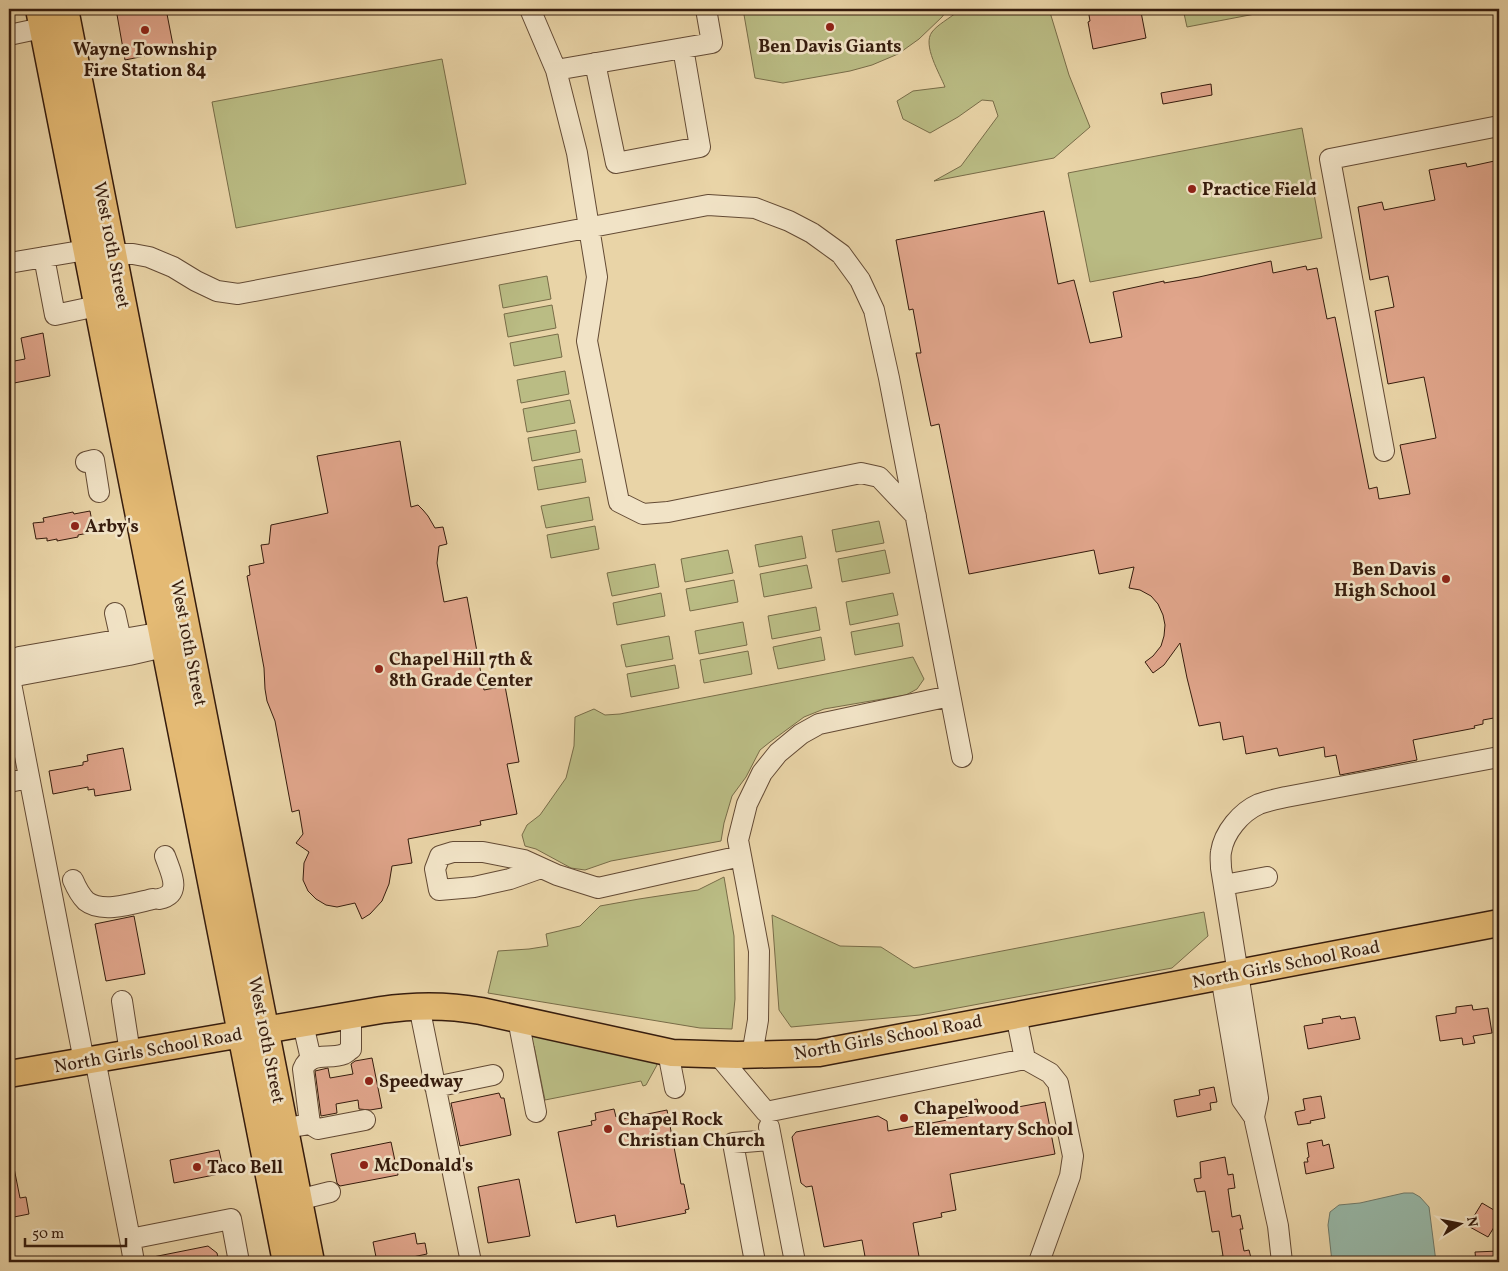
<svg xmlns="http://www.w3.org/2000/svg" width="1508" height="1271" viewBox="0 0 1508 1271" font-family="Vollkorn,serif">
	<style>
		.green { fill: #babc84; stroke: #786c48 }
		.water { fill: #97b8a8; stroke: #707a6a }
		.building { fill: #e0a58b; stroke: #361c0d }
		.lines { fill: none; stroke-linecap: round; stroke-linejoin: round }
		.minor-casing { stroke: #634a34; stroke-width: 22 }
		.major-casing { stroke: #361c0d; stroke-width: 29 }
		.minor { stroke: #f1e3c6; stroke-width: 20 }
		.major { stroke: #e4ba74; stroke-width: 26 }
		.poi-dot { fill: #8f2418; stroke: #f1e3c6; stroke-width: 2 }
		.labels { text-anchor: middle; stroke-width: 5; stroke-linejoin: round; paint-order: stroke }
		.poi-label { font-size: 18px; font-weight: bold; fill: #361c0d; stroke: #f1e3c6; text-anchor: start }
		.street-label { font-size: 18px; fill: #361c0d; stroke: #f1e3c6 }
	</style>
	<rect width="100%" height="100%" fill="#e9d4a7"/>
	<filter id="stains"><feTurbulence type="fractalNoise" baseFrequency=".004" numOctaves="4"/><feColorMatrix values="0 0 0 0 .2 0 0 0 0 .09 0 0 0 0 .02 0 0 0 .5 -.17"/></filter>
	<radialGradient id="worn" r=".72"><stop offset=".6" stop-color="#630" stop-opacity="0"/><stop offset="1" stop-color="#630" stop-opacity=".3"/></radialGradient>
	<path class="green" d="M743 9H948L942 17 919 39 898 54 872 65 850 71 783 83 755 78Z
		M959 9H1049L1069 75 1090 127 1054 158 934 181 961 166 998 116 993 101 982 100 958 117 930 133 903 119 897 101 913 91 945 87C940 74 922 45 932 32 937 25 950 18 957 12Z
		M1183 9H1281L1187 27Z
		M442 59 466 184 236 228 212 102Z
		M1302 128 1322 238 1090 282 1068 173Z
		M547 276 551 299 503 308 499 285Z
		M552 305 556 328 508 337 504 314Z
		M558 334 562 357 514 366 510 343Z
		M565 371 569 394 521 403 517 380Z
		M570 400 575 423 527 432 523 409Z
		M576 430 580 452 532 461 528 438Z
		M582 459 586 482 538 490 534 467Z
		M589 497 593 520 546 528 541 506Z
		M879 521 884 543 836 552 832 530Z
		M595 526 599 549 551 558 547 535Z
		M802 536 806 558 759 567 755 545Z
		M728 550 733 573 685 582 681 559Z
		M885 550 890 573 842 582 838 559Z
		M655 564 659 587 612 596 607 573Z
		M807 565 812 588 764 597 760 574Z
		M734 580 738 602 690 611 686 589Z
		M661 593 665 616 617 625 613 603Z
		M893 593 898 615 850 625 846 602Z
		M816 607 820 630 772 639 768 616Z
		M743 622 747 645 699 654 695 631Z
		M899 623 903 646 855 655 851 632Z
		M669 636 673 659 626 667 621 645Z
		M821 637 825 660 778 669 773 647Z
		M748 651 752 674 704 683 700 660Z
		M913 657 924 679 917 689 906 695 824 709 804 717 770 742 760 750 746 777 732 796 724 823 721 841 611 861 585 870 571 868 536 849 525 846 522 835 527 825 540 815 566 778 574 746 575 717 594 709 605 715 620 714Z
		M675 665 679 688 631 697 627 674Z
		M724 877 734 936 735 999 732 1029 700 1028 488 993 498 951 529 949 548 946 546 934 580 926 600 906 639 899 698 890Z
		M1204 912 1208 936 1172 968 920 1015 791 1027 779 1010 772 915 840 946 881 947 914 968Z
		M531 1033 653 1056 657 1065 646 1085 643 1086 641 1081 545 1100 534 1046 527 1047Z"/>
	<path class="water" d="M1404 1193H1413L1420 1197 1429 1207 1436 1262H1332L1328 1225 1330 1212 1339 1205 1360 1203Z"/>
	<path class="building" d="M116 9H166L174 50 125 60Z
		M1088 9H1138V12H1141L1146 38 1093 49 1088 22 1090 21Z
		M1211 84 1212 95 1163 104 1161 93Z
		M1499 160V717L1483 720V724L1474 726 1475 728 1413 740 1417 760 1340 775 1336 755 1325 757 1324 747 1279 756 1277 748 1246 754 1243 736 1223 740 1220 722 1199 726 1187 678 1180 643 1164 665 1153 673 1145 662 1153 656 1161 646 1164 636 1165 625 1163 615 1158 604 1151 596 1140 590 1129 588 1134 567 1099 574 1094 550 969 574 939 424 931 426 916 353H921L913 309 909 310 896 240 1044 211 1058 284 1074 280 1090 343 1122 337 1113 292 1164 281V283L1199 277 1271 261 1273 273 1306 266 1307 270 1317 268 1327 319 1335 317 1369 489 1377 487 1379 499 1410 494 1400 445 1436 438 1424 377 1388 384 1375 311 1394 307 1388 276 1370 280 1358 207 1382 202 1384 210 1435 200 1429 170 1466 163 1467 167Z
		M43 333 50 376 9 384V362L25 359 21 338Z
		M400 441 411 507 418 505 423 510 428 516 435 528 443 527 447 544 439 546 437 563 444 602 467 597 484 690 505 686 519 762 507 764 517 814 480 821 481 825 408 839 412 863 392 866 389 884 382 901 370 914 362 919 355 903 337 907 326 905 316 899 308 891 303 880 304 863 309 852 296 843 303 834 299 810 292 812 275 721 267 701 265 689 264 668 247 576 250 575 249 566 264 563 261 545 269 544 271 525 328 513 317 456Z
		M90 511 94 532 78 535V537L57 541V539L47 541V538L36 539 33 523 44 522 43 518 73 512 74 514Z
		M123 748 131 790 95 796 94 789 88 790V787L53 794 49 771 83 765V762L88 761 87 755Z
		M134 916 145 974 106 981 95 924Z
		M1472 1005 1473 1010 1488 1008 1492 1033 1473 1036 1475 1043 1463 1045 1462 1038 1440 1041 1436 1016 1456 1013V1007Z
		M1340 1016 1341 1019 1355 1017 1360 1039 1308 1049 1304 1026 1323 1023 1322 1019Z
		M372 1058 382 1108 370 1110 359 1109 358 1100 336 1104 337 1113 321 1116 315 1071 328 1068 330 1078 353 1074 351 1064 355 1061Z
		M1214 1087 1217 1102 1210 1103 1211 1110 1177 1117 1174 1100 1200 1095 1199 1090Z
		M499 1093 501 1098H504L511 1135 460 1146 451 1103Z
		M1321 1096 1325 1118 1310 1121 1311 1123 1298 1125 1295 1112 1305 1110 1303 1099Z
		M977 1099 980 1114 1045 1102 1055 1154 950 1174 956 1210 941 1213 942 1217 913 1223 920 1262H866L862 1240 824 1247 812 1186 806 1187 801 1183 792 1137 796 1132 878 1116 887 1121 888 1131 969 1116 966 1101Z
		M614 1109 616 1117 622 1115 623 1119 667 1110 681 1184H684L689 1209 685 1210 686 1213 617 1227 615 1215 576 1223 558 1132 592 1125 591 1121 596 1120 595 1113Z
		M1322 1140 1323 1146 1329 1144 1334 1168 1306 1174 1304 1162H1308L1307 1158 1309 1157 1307 1143Z
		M391 1142 398 1175 340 1186 337 1183 331 1154Z
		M219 1150 224 1173 174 1183 170 1160Z
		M1225 1157 1228 1175 1233 1174 1235 1188 1228 1189 1232 1217 1240 1215 1243 1229H1240L1244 1251 1249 1250 1252 1262H1215V1257L1223 1256 1219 1231 1212 1232 1205 1191 1197 1192 1194 1179 1201 1178 1200 1162Z
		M14 1168 20 1198 26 1197 29 1214 9 1218V1169Z
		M519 1179 530 1236 488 1243 478 1187Z
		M1482 1203 1499 1213V1219L1488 1237 1468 1226Z
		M415 1233 417 1244 425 1243 427 1254 389 1262H377L373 1242Z
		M208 1246 217 1253 219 1262H154L153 1257Z
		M1499 1251V1262H1476L1475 1252Z"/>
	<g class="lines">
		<defs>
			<path id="minor" d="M530 9 556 70 577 153 597 277 587 341 619 502 643 514 668 512 861 473 879 477 916 516
				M9 35 56 25
				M595 63 616 163 700 147 683 48
				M556 70 712 43 706 9
				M44 257 55 315 97 306
				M9 263 86 250 113 254H133L149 257 173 267 196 281 217 291 238 294 708 205 755 208 789 221 812 233 841 254 860 280 874 310 889 378 962 757
				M1384 451 1330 159 1499 126
				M86 462 94 460 99 492
				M115 613 121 640
				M9 670 19 657 152 634 163 642
				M9 671 21 675 129 655 155 649 163 642 176 640
				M9 673 84 1061
				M9 782 29 778
				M541 868 510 879 474 887 439 890 435 869 440 856 453 852H483L524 860 557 875 598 888 741 856
				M73 880C76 887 81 896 86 901 102 914 135 903 153 899
				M1224 885 1267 877
				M159 899C183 894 171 873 165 856
				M1221 976 1242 1100 1254 1117
				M122 1001 130 1053
				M419 1006 471 1262
				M1016 1015 1025 1059
				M518 1019 536 1112
				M303 1024 311 1059
				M668 1052 675 1088
				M718 1055 766 1112 1025 1059 1050 1073 1058 1083 1073 1156 1070 1176 1039 1262
				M752 1055 758 1020 759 951 738 840 747 804 762 773 778 753 801 734 819 724 950 696
				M95 1059 130 1239 231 1219 239 1262
				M435 1087 493 1075
				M310 1124 303 1069C310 1051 329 1060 344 1054 346 1053 348 1051 351 1049V1015
				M298 1126 310 1124 318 1129 365 1120
				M769 1127 795 1262
				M298 1200 330 1192
				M130 1239 134 1262
				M755 1262 733 1143 771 1140
				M1282 1262 1278 1226 1254 1117 1258 1098 1221 868C1221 862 1220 857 1221 852 1224 832 1241 812 1259 804 1267 801 1277 799 1286 797L1499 757"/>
			<path id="major" d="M39 9 286 1262
				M65 9 311 1262
				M9 1074 381 1010C415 1005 448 1005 481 1011L672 1053 737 1055 819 1053 1499 923"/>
		</defs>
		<use href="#minor" class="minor-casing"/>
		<use href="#major" class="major-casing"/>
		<use href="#minor" class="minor"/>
		<use href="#major" class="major"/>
	</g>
	<g class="poi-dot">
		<circle cx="830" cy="27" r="5"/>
		<circle cx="145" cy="30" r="5"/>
		<circle cx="1192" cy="189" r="5"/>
		<circle cx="75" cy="526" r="5"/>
		<circle cx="1446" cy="579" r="5"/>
		<circle cx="379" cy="669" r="5"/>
		<circle cx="369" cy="1081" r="5"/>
		<circle cx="904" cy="1118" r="5"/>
		<circle cx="608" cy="1129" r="5"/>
		<circle cx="364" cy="1165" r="5"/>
		<circle cx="197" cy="1167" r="5"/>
	</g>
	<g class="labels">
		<g class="poi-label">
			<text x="830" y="52" text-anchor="middle">Ben Davis Giants</text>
			<text x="145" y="55" text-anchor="middle">Wayne Township<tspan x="145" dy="21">Fire Station 84</tspan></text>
			<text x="1202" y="195">Practice Field</text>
			<text x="85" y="532">Arby's</text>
			<text x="1436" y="575" text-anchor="end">Ben Davis<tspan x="1436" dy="21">High School</tspan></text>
			<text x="389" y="665">Chapel Hill 7th &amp;<tspan x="389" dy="21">8th Grade Center</tspan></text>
			<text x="379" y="1087">Speedway</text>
			<text x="914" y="1114">Chapelwood<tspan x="914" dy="21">Elementary School</tspan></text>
			<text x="618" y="1125">Chapel Rock<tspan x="618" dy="21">Christian Church</tspan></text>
			<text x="374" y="1171">McDonald's</text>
			<text x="207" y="1173">Taco Bell</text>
		</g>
		<g class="street-label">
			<text transform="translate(112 245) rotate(79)" y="6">West 10th Street</text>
			<text transform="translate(189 643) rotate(79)" y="6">West 10th Street</text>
			<text transform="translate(1286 964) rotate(-11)" y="6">North Girls School Road</text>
			<text transform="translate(888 1037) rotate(-10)" y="6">North Girls School Road</text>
			<text transform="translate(267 1040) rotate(79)" y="6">West 10th Street</text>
			<text transform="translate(148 1050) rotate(-10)" y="6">North Girls School Road</text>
		</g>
	</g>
	<rect width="1508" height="1271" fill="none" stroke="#e9d4a7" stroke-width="30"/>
	<rect x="10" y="10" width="1488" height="1251" fill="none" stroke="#361c0d" stroke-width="2.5"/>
	<rect x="15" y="15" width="1478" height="1241" fill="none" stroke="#361c0d"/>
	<g transform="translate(1460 1224) rotate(80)" stroke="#f1e3c6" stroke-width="4" paint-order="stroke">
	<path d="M0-4L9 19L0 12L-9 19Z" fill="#361c0d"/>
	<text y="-8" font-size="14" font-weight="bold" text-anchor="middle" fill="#361c0d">N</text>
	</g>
	<path d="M25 1238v8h101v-8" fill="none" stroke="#361c0d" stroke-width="2.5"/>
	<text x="32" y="1238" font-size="15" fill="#361c0d" stroke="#f1e3c6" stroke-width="4" paint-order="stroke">50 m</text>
	<rect width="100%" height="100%" filter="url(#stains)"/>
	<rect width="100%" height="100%" fill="url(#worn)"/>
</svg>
